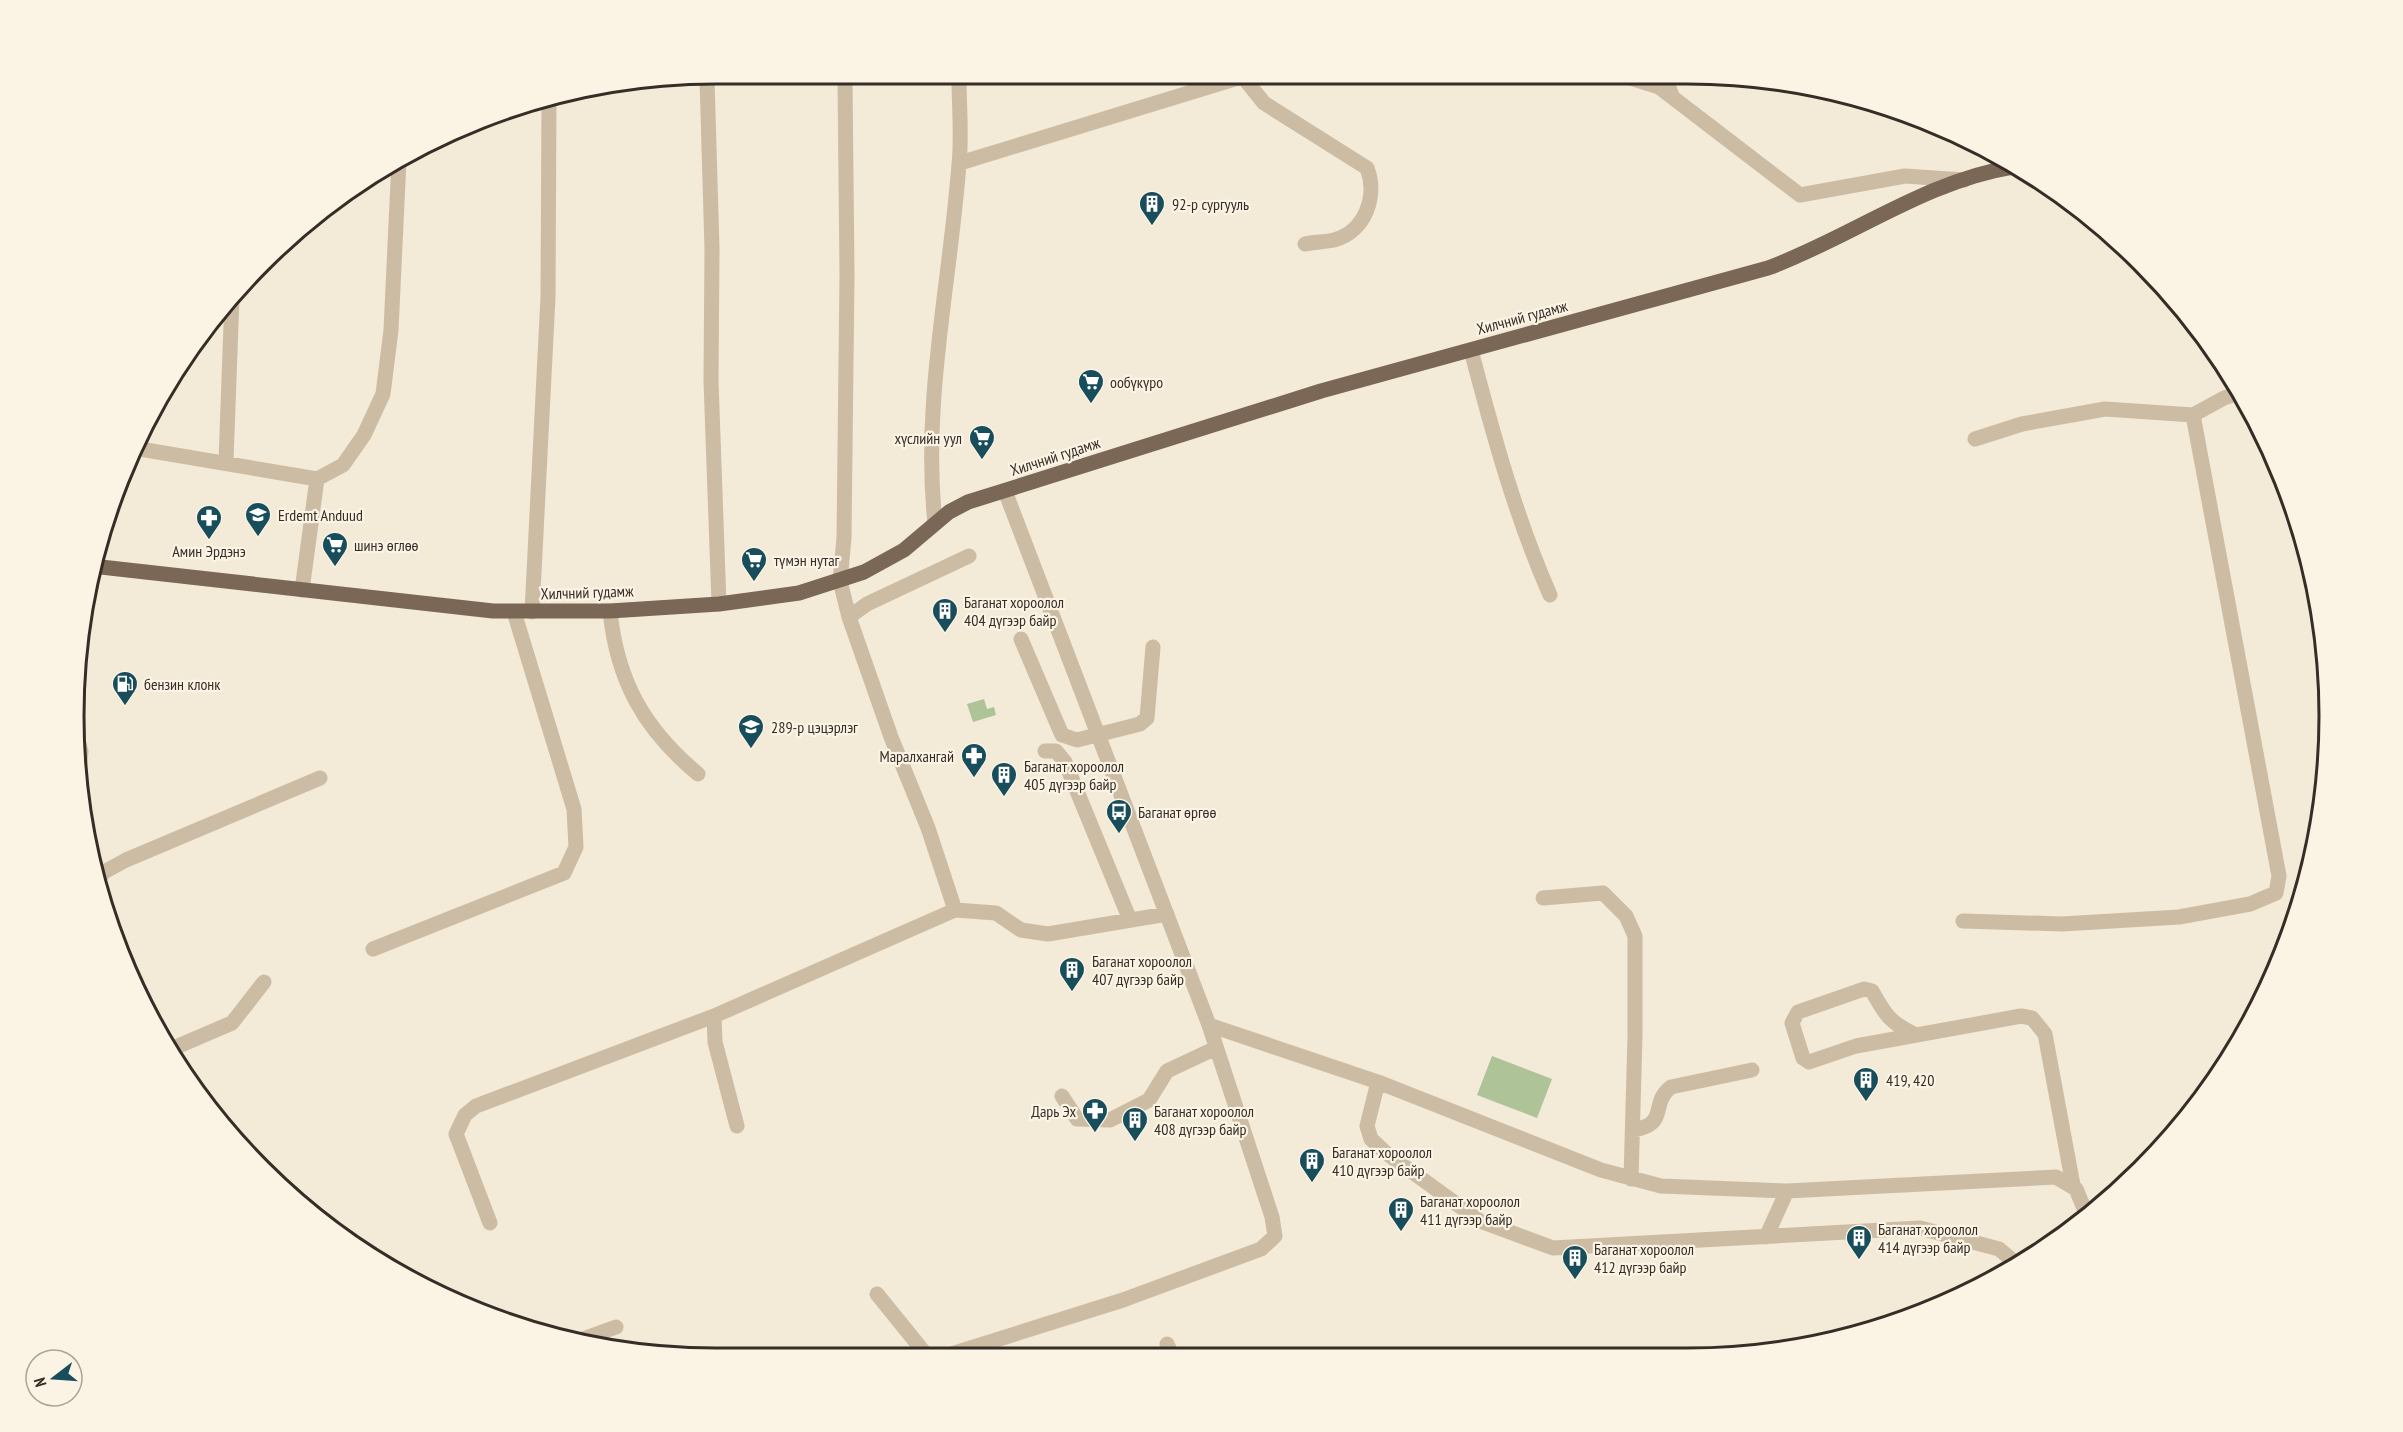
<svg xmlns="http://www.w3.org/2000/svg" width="2403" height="1432" viewBox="0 0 2403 1432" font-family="'PT Sans Narrow',sans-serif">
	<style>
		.green { fill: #aec397 }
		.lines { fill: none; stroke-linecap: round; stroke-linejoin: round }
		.minor-tunnel { stroke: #cdc4b4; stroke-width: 15; stroke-dasharray: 15 8; stroke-linecap: butt }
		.minor { stroke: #ccbca3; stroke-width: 15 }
		.major { stroke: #7a6755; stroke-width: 15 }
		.labels { text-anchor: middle; stroke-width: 4.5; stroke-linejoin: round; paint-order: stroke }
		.poi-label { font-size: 16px; fill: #362d26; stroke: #fbf4e5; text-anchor: start }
		.street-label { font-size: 16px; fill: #362d26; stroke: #fbf4e5 }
		.rim { fill: none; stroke: #362d26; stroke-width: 3 }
	</style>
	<rect width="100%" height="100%" fill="#f3ead8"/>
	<path class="green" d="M984 699 987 709 994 707 996 715 973 722 967 704Z
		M1492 1056 1552 1079 1537 1118 1477 1095Z"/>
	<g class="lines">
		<path class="minor-tunnel" d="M76 735 81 751"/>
		<path class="minor" d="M1621 75 1659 87 1800 195 1905 176 1964 180
			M1664 75 1673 98
			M1243 77 1264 103 1367 168C1378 196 1365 232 1334 240 1325 242 1314 242 1305 244
			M707 79 712 249 711 381 719 604
			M960 163 1241 77
			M1471 350C1493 434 1515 515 1550 595
			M1975 439 2022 424 2105 409 2193 415 2224 398 2239 393
			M134 448 317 479 343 465 364 435 383 394 391 330 399 160
			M226 461 232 297
			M1005 491 1209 1025 1378 1082 1601 1170 1661 1186 1787 1191 2056 1177 2076 1189 2086 1213
			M935 523C922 402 950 284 959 164 962 136 959 106 959 78
			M302 590 317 479
			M610 611C617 681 644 729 698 774
			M532 612 548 297 549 98
			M849 617 867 604 969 556
			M1021 639 1062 735 1077 740 1140 724 1147 718 1153 647
			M1045 751H1056L1065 762 1130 920
			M78 782 81 751
			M98 880 104 872 126 860 320 778
			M1543 898 1603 893 1626 916 1635 936V1036L1631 1179
			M955 910 996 913 1021 930 1048 934 1167 914
			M1963 921 2062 924 2179 917 2250 904 2276 893 2279 876 2193 415
			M373 949 564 873 576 847 574 809 514 612
			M1914 1034C1889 1022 1885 1014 1872 991L1864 989 1798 1012 1792 1023 1803 1058 1809 1062 1856 1046 2021 1016 2032 1018 2045 1034 2073 1185
			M169 1050 232 1023 264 982
			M1378 1082 1367 1126 1371 1139 1386 1153 1480 1221 1553 1248 1920 1228 1999 1249 2018 1265
			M1062 1096 1077 1119 1110 1120 1149 1100 1167 1071 1216 1048
			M737 1126 715 1042 714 1016 955 910 928 828 891 737 849 617 840 581 844 538 847 276 845 78
			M1633 1130C1670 1124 1649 1104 1671 1087L1752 1070
			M490 1223 456 1134 465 1115 476 1106 714 1016
			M1766 1237 1787 1191
			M877 1294 928 1357
			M583 1339 616 1327
			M1167 1344 1173 1357
			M942 1357 1123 1300 1261 1249 1275 1236 1272 1217 1209 1025"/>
		<path class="major" d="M92 566 493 611H610L719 604 799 593 864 572 904 550 949 512 968 502 1321 391 1768 268C1850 238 1925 181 2013 167"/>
	</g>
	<defs>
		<symbol id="building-pin" viewBox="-11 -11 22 30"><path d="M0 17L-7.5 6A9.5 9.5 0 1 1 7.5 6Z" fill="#184d5b" stroke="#fbf4e5"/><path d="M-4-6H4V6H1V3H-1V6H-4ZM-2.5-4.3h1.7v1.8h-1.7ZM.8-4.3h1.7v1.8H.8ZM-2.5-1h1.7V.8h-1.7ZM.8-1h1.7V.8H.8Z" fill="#fff"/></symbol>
		<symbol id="supermarket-pin" viewBox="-11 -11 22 30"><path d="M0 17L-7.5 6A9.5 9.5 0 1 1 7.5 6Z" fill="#184d5b" stroke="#fbf4e5"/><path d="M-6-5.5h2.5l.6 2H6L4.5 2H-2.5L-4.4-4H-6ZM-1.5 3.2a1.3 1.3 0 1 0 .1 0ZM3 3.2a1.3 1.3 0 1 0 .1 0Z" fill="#fff"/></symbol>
		<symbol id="school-pin" viewBox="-11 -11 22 30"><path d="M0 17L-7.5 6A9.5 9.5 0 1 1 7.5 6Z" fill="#184d5b" stroke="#fbf4e5"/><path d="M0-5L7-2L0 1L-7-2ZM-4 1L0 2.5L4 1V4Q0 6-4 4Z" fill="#fff"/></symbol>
		<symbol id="pharmacy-pin" viewBox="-11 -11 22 30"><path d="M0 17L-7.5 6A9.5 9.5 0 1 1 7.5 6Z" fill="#184d5b" stroke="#fbf4e5"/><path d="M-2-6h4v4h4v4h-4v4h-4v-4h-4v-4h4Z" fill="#fff"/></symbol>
		<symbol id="fuel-pin" viewBox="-11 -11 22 30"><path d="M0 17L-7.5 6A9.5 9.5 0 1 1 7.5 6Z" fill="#184d5b" stroke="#fbf4e5"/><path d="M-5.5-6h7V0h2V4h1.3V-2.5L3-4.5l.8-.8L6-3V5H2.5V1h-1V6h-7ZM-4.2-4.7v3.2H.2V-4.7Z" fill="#fff"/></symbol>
		<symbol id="bus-pin" viewBox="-11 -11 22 30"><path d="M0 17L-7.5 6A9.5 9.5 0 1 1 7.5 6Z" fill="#184d5b" stroke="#fbf4e5"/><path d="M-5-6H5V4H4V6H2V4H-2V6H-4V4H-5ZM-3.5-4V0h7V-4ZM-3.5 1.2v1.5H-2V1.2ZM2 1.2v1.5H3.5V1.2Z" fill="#fff"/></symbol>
	</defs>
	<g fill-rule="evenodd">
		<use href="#building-pin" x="1137" y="189" width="30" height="40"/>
		<use href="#supermarket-pin" x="1076" y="367" width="30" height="40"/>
		<use href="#supermarket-pin" x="967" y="423" width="30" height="40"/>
		<use href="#school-pin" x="243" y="500" width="30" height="40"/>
		<use href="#pharmacy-pin" x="194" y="503" width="30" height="40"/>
		<use href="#supermarket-pin" x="320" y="530" width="30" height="40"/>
		<use href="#supermarket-pin" x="739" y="545" width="30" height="40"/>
		<use href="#building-pin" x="930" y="596" width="30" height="40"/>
		<use href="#fuel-pin" x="110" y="669" width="30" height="40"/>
		<use href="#school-pin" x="736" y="712" width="30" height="40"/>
		<use href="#pharmacy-pin" x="959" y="741" width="30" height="40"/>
		<use href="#building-pin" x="989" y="760" width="30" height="40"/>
		<use href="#bus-pin" x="1104" y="797" width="30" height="40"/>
		<use href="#building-pin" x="1057" y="955" width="30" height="40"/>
		<use href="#building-pin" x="1851" y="1065" width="30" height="40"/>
		<use href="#pharmacy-pin" x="1080" y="1096" width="30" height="40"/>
		<use href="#building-pin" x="1120" y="1105" width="30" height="40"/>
		<use href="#building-pin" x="1297" y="1146" width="30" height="40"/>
		<use href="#building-pin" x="1386" y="1195" width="30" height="40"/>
		<use href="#building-pin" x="1844" y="1223" width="30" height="40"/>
		<use href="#building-pin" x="1560" y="1243" width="30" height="40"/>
	</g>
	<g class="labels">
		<g class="poi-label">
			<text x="1172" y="210">92-р сургууль</text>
			<text x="1110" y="388">ообүкүро</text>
			<text x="962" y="444" text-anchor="end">хүслийн уул</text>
			<text x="278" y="521">Erdemt Anduud</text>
			<text x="354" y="551">шинэ өглөө</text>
			<text x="209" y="557" text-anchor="middle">Амин Эрдэнэ</text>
			<text x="774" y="566">түмэн нутаг</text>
			<text x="964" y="608">Баганат хороолол<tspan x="964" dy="18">404 дүгээр байр</tspan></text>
			<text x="144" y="690">бензин клонк</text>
			<text x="771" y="733">289-р цэцэрлэг</text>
			<text x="954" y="762" text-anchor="end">Маралхангай</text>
			<text x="1024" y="772">Баганат хороолол<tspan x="1024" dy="18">405 дүгээр байр</tspan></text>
			<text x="1138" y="818">Баганат өргөө</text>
			<text x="1092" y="967">Баганат хороолол<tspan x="1092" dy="18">407 дүгээр байр</tspan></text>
			<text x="1886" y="1086">419, 420</text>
			<text x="1076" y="1117" text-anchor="end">Дарь Эх</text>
			<text x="1154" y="1117">Баганат хороолол<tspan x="1154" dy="18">408 дүгээр байр</tspan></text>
			<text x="1332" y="1158">Баганат хороолол<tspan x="1332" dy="18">410 дүгээр байр</tspan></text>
			<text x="1420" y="1207">Баганат хороолол<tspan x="1420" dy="18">411 дүгээр байр</tspan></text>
			<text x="1878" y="1235">Баганат хороолол<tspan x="1878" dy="18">414 дүгээр байр</tspan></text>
			<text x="1594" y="1255">Баганат хороолол<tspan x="1594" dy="18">412 дүгээр байр</tspan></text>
		</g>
		<g class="street-label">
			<text transform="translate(1522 317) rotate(-15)" y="6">Хилчний гудамж</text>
			<text transform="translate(1055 456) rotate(-18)" y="6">Хилчний гудамж</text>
			<text transform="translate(587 592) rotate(-2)" y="6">Хилчний гудамж</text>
		</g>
	</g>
	<path d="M0 0H2403V1432H0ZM716 84H1687A632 632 0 0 1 2319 716V716A632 632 0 0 1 1687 1348H716A632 632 0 0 1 84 716V716A632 632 0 0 1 716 84Z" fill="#fbf4e5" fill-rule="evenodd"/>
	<path class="rim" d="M716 84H1687A632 632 0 0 1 2319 716V716A632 632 0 0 1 1687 1348H716A632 632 0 0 1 84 716V716A632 632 0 0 1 716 84Z"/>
	<g transform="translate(54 1378) rotate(253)"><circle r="28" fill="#fbf4e5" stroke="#aca499" stroke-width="1.5"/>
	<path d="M0-4.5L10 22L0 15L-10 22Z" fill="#184d5b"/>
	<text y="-9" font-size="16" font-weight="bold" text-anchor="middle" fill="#362d26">N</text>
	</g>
</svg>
